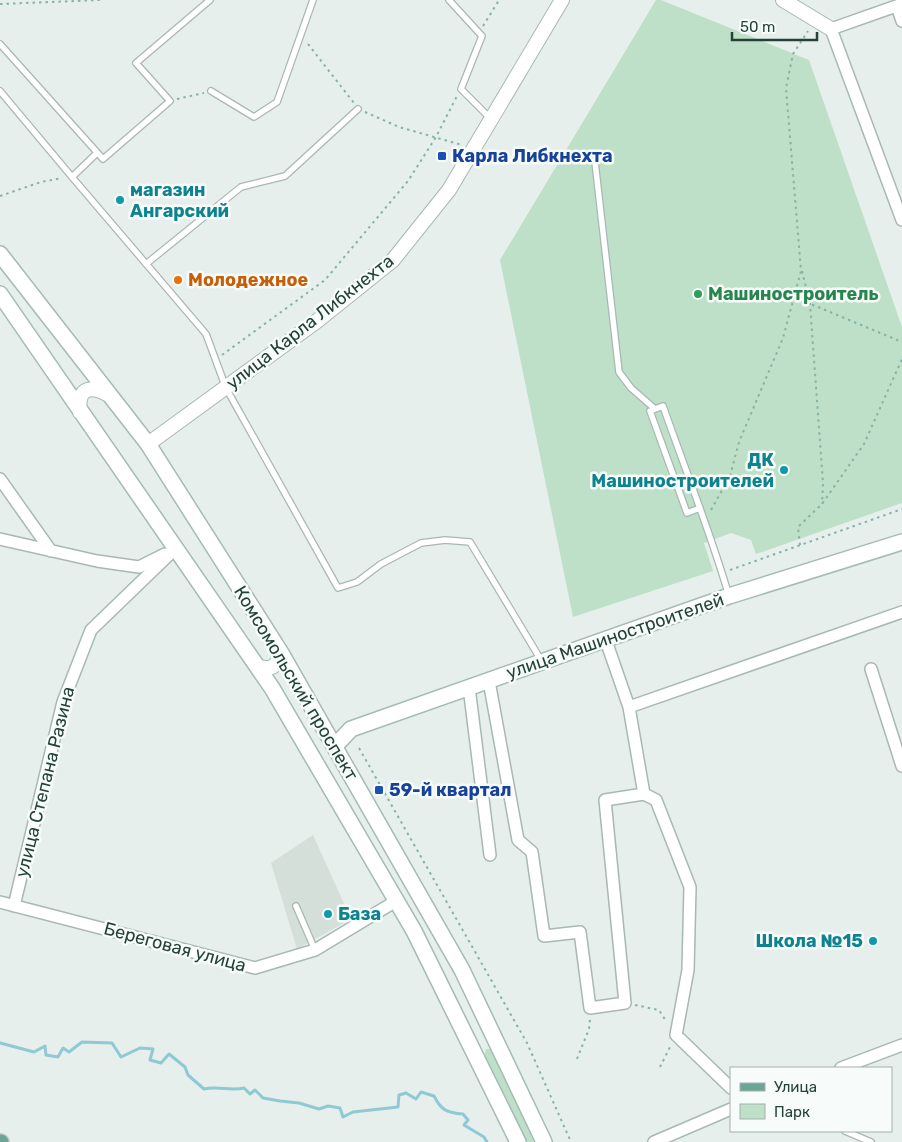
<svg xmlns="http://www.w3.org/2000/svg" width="902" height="1142" viewBox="0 0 902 1142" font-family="Rubik,sans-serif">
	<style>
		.built { fill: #d4dfda }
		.green { fill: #bfe0c8 }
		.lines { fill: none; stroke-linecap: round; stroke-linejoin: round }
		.stream { stroke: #8ec9d4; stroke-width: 3 }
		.service-casing { stroke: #a8b8b2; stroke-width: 8 }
		.minor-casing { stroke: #a8b8b2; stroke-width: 14 }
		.tertiary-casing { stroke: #a8b8b2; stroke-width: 16 }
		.secondary-casing { stroke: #a4bbb3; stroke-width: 18 }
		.primary-casing { stroke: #c2cac8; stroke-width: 18 }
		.path { stroke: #86b3a5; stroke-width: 2; stroke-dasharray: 2.5 4; stroke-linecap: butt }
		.service { stroke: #fff; stroke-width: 5.5 }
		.minor { stroke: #fff; stroke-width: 11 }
		.tertiary { stroke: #fff; stroke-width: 14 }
		.secondary { stroke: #fff; stroke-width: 15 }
		.primary { stroke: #6aa596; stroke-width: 15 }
		.transit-dot { fill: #1a4fb4; stroke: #f7fbf9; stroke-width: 2 }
		.culture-dot { fill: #0f9aa8; stroke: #f7fbf9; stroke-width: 2 }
		.food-dot { fill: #e8710a; stroke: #f7fbf9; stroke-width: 2 }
		.leisure-dot { fill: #2e9e5b; stroke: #f7fbf9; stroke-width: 2 }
		.labels { text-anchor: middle; stroke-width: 5; stroke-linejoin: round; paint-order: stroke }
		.transit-label { font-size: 18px; font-weight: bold; fill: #164399; stroke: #f7fbf9; text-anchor: start }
		.culture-label { font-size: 18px; font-weight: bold; fill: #0d838f; stroke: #f7fbf9; text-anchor: start }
		.food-label { font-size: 18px; font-weight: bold; fill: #c56008; stroke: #f7fbf9; text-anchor: start }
		.leisure-label { font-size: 18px; font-weight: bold; fill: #27864d; stroke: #f7fbf9; text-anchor: start }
		.street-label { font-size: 18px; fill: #24423a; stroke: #f7fbf9 }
	</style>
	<rect width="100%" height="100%" fill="#e6efeb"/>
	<path class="built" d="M313 835 351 919 297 949 271 863Z"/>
	<path class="green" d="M656 0H661L809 60 902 327V503L756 554 751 540 731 533 704 543 713 571 573 617 500 260Z
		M486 1049H492L534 1142H526L484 1056Z"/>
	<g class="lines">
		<path class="stream" d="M0 1043 34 1052 45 1046 46 1055 58 1057 63 1048 69 1052 82 1042 112 1043 121 1057 140 1048 153 1049 150 1060 161 1063 169 1054 185 1067 188 1075 204 1089C218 1086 231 1091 244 1088L250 1094 255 1090 263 1098 280 1101 299 1103 319 1109 328 1106 340 1108 343 1117 353 1112 398 1107 399 1095 406 1093 416 1099 421 1092 434 1096C441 1110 447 1113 463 1114L468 1120 464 1125 484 1137 487 1142"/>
		<defs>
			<path id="service" d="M449 0 482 36 461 89 491 119
				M0 44 103 159 170 101 136 63 210 0
				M0 91 72 177
				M211 91 254 117 277 102 313 0
				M97 153 72 177 206 334 226 388 338 588 357 582 381 564 421 543 445 540 470 542 541 660
				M595 162 619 372 631 388 655 409
				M146 264 241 187 285 176 358 109
				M700 508 687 513 650 411 663 406C685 469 710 531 729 596
				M296 906 315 950
				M845 1131 871 1142"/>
			<path id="minor" d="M902 4 831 29 902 220
				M897 6 902 21
				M0 479 51 551
				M0 539 97 561 139 567 165 554
				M605 638 629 707 644 794 656 800 690 887 688 970 676 1035 731 1088
				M871 669 902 766
				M489 681 518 840 532 852 544 936 580 932 590 1008 625 1003 605 800 644 794
				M469 687 490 855
				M629 707 902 612
				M0 902 255 968 315 950 396 901
				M14 906 63 702 91 630 176 548
				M841 1068 902 1045
				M654 1142 731 1109"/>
			<path id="tertiary" d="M783 0 831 29
				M80 412C77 390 88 384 107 394
				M148 444 317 321 393 260 449 190 562 0
				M257 666C271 671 277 667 281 653"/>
			<path id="secondary" d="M0 254 148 444 281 653 462 970 544 1142
				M0 294 272 688 414 931 518 1142
				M335 746 351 729 729 596 902 542"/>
			<path id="primary" d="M0 1142H1"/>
		</defs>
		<use href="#service" class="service-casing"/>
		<use href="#minor" class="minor-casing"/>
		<use href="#tertiary" class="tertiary-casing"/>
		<use href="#secondary" class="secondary-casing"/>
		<use href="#primary" class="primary-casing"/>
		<path class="path" d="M0 4 100 0
			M483 26 499 0
			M308 44 354 103
			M177 99 204 93
			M365 112 399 127 462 145
			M0 196 41 182 62 178
			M802 271 810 304 823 483 822 504
			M794 297 902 342
			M222 355 325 280 408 181 436 137 457 96
			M711 510 730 476 739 442 783 338 801 271 786 88 793 54 808 31
			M800 545 798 527 822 504 864 444 902 359
			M730 570 902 509
			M359 748 527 1043 571 1142
			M635 1005 659 1010 666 1021
			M577 1059 589 1029 590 1019
			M660 1067 670 1047"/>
		<use href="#service" class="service"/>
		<use href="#minor" class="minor"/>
		<use href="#tertiary" class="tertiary"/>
		<use href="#secondary" class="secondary"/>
		<use href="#primary" class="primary"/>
	</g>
	<g class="transit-dot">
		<rect x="437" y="151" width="10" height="10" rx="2.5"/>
		<rect x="374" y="785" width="10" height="10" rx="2.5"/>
	</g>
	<g class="culture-dot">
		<circle cx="120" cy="200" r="5"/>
		<circle cx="784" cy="470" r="5"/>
		<circle cx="328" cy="914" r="5"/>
		<circle cx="873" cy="941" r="5"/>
	</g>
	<circle class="food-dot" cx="178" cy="280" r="5"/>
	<circle class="leisure-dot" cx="698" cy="294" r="5"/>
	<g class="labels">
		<g class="transit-label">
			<text x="452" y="162">Карла Либкнехта</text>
			<text x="389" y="796">59-й квартал</text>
		</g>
		<g class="culture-label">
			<text x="130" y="196">магазин<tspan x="130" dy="21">Ангарский</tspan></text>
			<text x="774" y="466" text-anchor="end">ДК<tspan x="774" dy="21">Машиностроителей</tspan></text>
			<text x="338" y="920">База</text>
			<text x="863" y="947" text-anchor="end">Школа №15</text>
		</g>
		<g class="food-label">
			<text x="188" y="286">Молодежное</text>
		</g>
		<g class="leisure-label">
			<text x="708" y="300">Машиностроитель</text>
		</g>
		<g class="street-label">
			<text transform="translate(310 322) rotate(-38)" y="6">улица Карла Либкнехта</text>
			<text transform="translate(615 636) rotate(-19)" y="6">улица Машиностроителей</text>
			<text transform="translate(296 683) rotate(59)" y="6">Комсомольский проспект</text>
			<text transform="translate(45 782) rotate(-76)" y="6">улица Степана Разина</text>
			<text transform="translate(175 947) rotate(15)" y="6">Береговая улица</text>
		</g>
	</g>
	<rect x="730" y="1067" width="162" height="65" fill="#f7fbf9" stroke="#a3b1ad"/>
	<rect x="740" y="1083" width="25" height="8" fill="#6aa596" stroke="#a3b1ad"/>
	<text x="774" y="1092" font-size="15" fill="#24423a">Улица</text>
	<rect x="740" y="1104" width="25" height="15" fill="#bfe0c8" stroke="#a3b1ad"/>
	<text x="774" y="1117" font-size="15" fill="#24423a">Парк</text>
	<path d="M732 32v8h85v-8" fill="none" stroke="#24423a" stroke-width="2.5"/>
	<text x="740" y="32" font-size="15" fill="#24423a" stroke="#f7fbf9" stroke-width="4" paint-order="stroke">50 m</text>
</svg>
